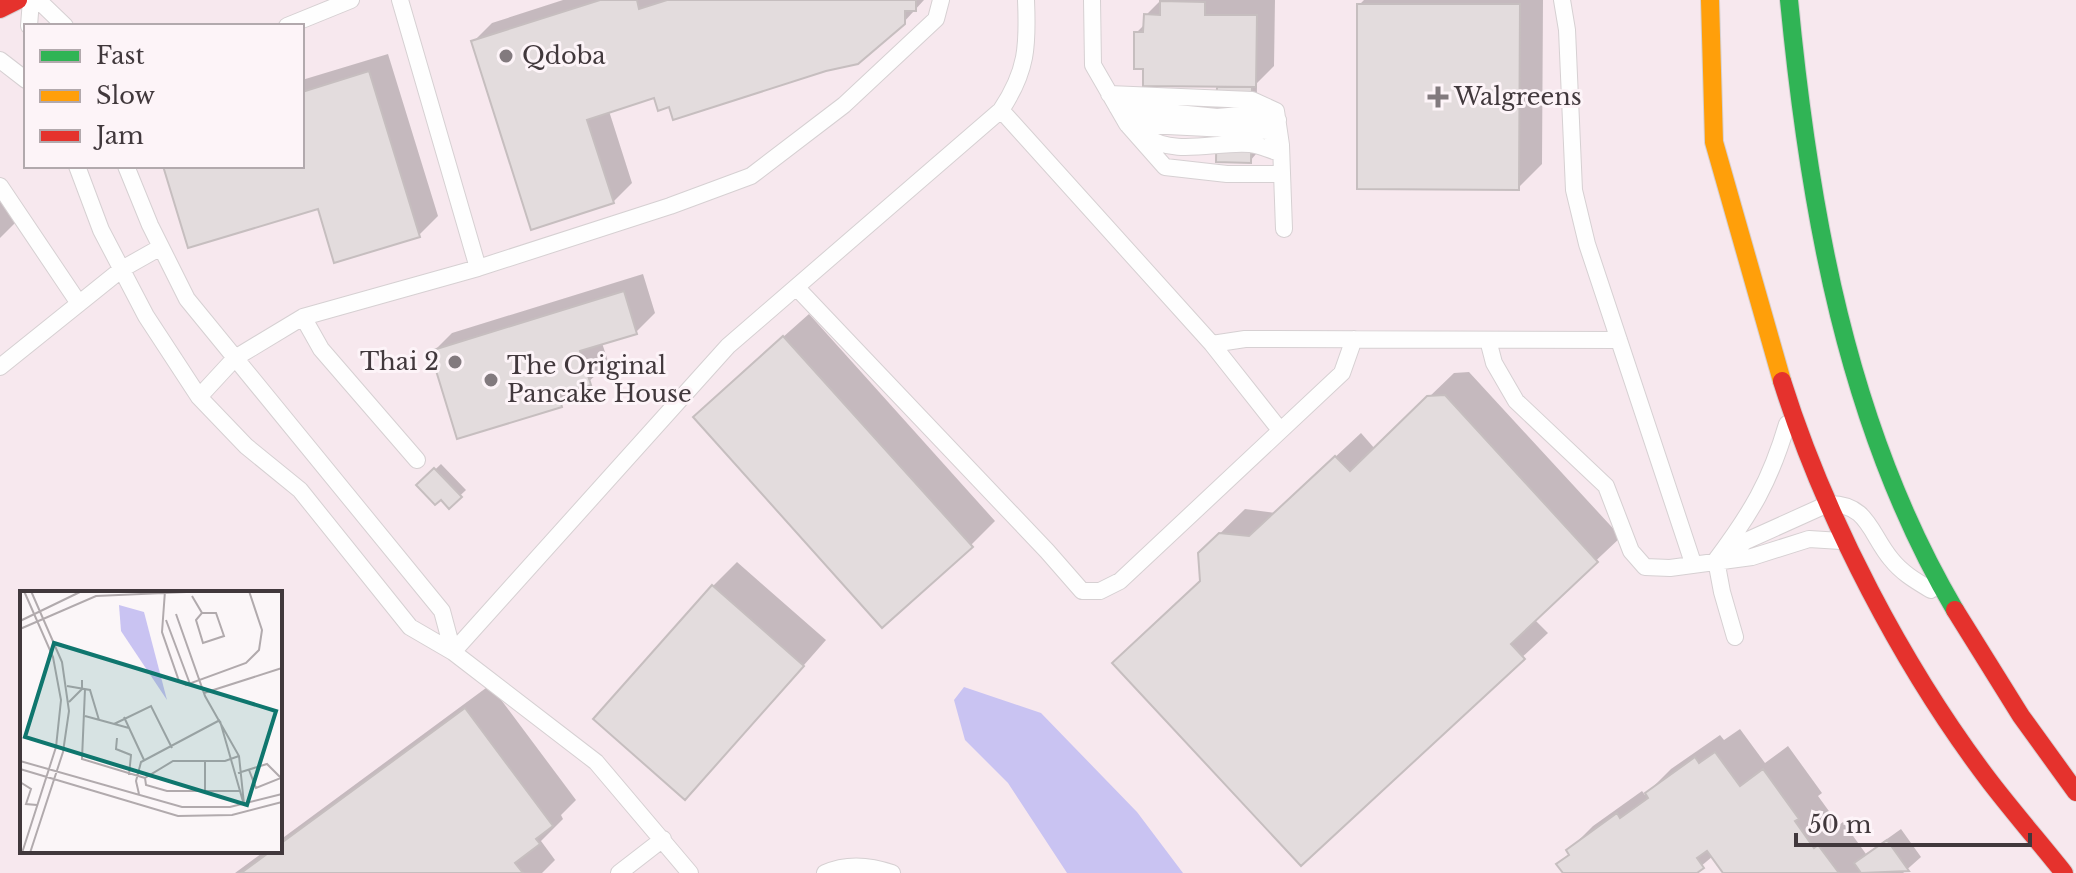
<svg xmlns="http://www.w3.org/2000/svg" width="2076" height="873" viewBox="0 0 2076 873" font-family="'Libre Baskerville',serif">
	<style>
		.built { fill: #f7e8ee; fill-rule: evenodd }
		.water { fill: #c9c3f2 }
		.shadow { fill: #0003 }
		.building { fill: #e3dcdd; stroke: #c6bebf; stroke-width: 2 }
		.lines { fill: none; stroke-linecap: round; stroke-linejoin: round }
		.lane-casing { stroke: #d6d0d2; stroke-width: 18 }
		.fast-casing { stroke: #d6d0d2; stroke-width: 20 }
		.slow-casing { stroke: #d6d0d2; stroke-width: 20 }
		.jam-casing { stroke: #d6d0d2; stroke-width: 20 }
		.lane { stroke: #fefefe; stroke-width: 16 }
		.fast { stroke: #30b455; stroke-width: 18 }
		.slow { stroke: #ff9f0a; stroke-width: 18 }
		.jam { stroke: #e5322d; stroke-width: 18 }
		.poi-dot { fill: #827a7e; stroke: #fdf4f8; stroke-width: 3 }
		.labels { text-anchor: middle; stroke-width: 6; stroke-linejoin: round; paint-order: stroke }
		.poi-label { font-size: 24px; fill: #41383c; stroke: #fdf4f8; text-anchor: start }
		.inset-road { fill: none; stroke: #b1aaad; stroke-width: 2 }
		.view { fill: #0f766e; fill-opacity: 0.15; stroke: #0f766e; stroke-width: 4 }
		.inset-edge { fill: none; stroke: #41383c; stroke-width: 4 }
	</style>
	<rect width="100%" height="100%" fill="#fbf6f8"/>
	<path class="built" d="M0 0H2076V873H0ZM26 26H302V166H26ZM22 593H280V851H22Z"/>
	<path class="water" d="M964 687 1041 713 1137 812 1183 873H1067L1008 783 965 740 954 700Z"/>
	<path class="shadow" d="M563 0H924L903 23 670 105 655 96 609 111 632 183 613 202 473 42 492 23Z
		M1161 0H1275L1274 66 1257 83 1256 154 1250 161 1219 88 1222 85 1145 67 1136 33 1146 23V15Z
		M1364 0H1543L1542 164 1518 188 1359 5Z
		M388 54 438 216 419 235 165 166H302V80Z
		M0 187 22 216 0 238Z
		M643 274 655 313 636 332 602 343 609 364 561 405 433 352 452 333Z
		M809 314 995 521 971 545 719 394Z
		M1469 372 1621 537 1534 619 1548 633 1302 863 1200 553 1245 509 1275 513 1361 433 1375 449 1454 373Z
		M441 464 466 490 449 506 441 497 419 485Z
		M737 562 826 640 709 773 713 586Z
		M490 685 576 800 561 815 563 819 541 841 555 860 542 873H235L265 851H280V840Z
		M1740 729 1765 763 1788 746 1822 793 1818 796 1839 825 1843 822 1866 854 1901 829 1921 857 1903 873H1726L1713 856 1693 873H1563L1559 864 1570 853 1569 850 1593 826 1642 791 1645 795 1671 769 1720 735 1724 740Z"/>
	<path class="building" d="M600 0H637L639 9 667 0H916V11H905V24L858 64 826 71 673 120 669 107 658 111 654 98 587 120 614 203 531 230 471 41Z
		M1160 1 1205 2V15H1257L1256 87 1143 86V69H1134V32H1143L1144 14 1160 15Z
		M1357 4H1520L1519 190 1357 189Z
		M369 71 420 237 334 263 318 209 188 248 163 166H302V92Z
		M1217 87H1252L1251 163 1216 162Z
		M624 291 637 334 580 351 591 385 559 395 562 407 457 439 430 351Z
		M783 336 973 547 882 628 693 417Z
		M1445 395 1598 562 1511 644 1525 659 1301 866 1112 663 1200 581 1198 553 1219 533 1249 536 1335 456 1350 471 1427 396Z
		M434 468 462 497 449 509 441 500 435 505 416 485Z
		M712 585 804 666 685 800 593 719Z
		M465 708 553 826 536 839 540 844 515 863 523 873H241L271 851H280V844Z
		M1715 752 1740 786 1763 769 1799 819 1795 821 1814 848 1818 845 1839 873H1723L1707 851 1697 858 1704 868 1697 873H1563L1556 864 1569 855 1566 850 1617 813 1620 818 1648 798 1645 793 1695 757 1699 763Z
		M1887 840 1909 871 1861 873 1854 863Z"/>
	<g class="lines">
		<defs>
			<path id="lane" d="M38 0 65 26
				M400 0 478 268
				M1092 0 1093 65 1127 124 1268 131 1281 145 1284 229
				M1562 0 1567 30 1574 190 1587 244 1693 563
				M29 26 31 0
				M287 26 351 0
				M0 60 26 80
				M1109 94 1252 100 1276 111 1281 145
				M1117 107 1217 117 1252 114 1278 120
				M1001 110 1212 344 1280 430
				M1127 124 1165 167 1227 174H1282
				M1145 136C1175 157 1216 141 1250 144 1260 145 1271 151 1281 153
				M77 166 101 230 146 316 199 397 246 446 300 490 410 627 453 652 596 762 690 873
				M126 166 150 225 187 299 442 611 453 652
				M0 186 78 302
				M797 288 1047 551 1082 591H1100L1120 581 1342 373 1354 339
				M303 317 321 349 417 460
				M1488 340 1494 363 1516 401 1606 486 1631 551 1645 567 1670 568 1752 557 1809 539 1841 541
				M1212 344 1245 339 1619 340
				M0 367 122 269 161 247
				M199 397 235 358 303 317 478 268 670 206 751 176 844 105 936 19 941 0
				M1721 557 1746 541 1828 504C1868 503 1870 534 1891 559 1902 573 1916 581 1931 590
				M1735 637 1722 592 1716 560C1751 513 1770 482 1787 424
				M453 652 728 346 1001 110C1027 71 1028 46 1026 0
				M619 873 663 839
				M825 873C847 863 869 865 892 873"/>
			<path id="fast" d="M1789 0C1809 209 1847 427 1955 610"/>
			<path id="slow" d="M1710 0 1714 142 1782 381"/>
			<path id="jam" d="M0 9 18 0
				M1782 381C1825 518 1904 669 1991 783 2015 814 2040 843 2064 873
				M1955 610 2021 716 2076 792"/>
		</defs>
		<use href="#lane" class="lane-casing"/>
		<use href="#fast" class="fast-casing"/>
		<use href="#slow" class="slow-casing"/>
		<use href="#jam" class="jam-casing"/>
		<use href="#lane" class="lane"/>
		<use href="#fast" class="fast"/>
		<use href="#slow" class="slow"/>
		<use href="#jam" class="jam"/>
	</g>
	<g class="poi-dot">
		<circle cx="506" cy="56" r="8"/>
		<path d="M1434 85h8v8h8v8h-8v8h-8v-8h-8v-8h8z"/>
		<circle cx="455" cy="362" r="8"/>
		<circle cx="491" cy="380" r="8"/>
	</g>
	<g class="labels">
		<g class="poi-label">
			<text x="522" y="64">Qdoba</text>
			<text x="1454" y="105">Walgreens</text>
			<text x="439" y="370" text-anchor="end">Thai 2</text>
			<text x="507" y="374">The Original<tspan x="507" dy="28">Pancake House</tspan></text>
		</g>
	</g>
	<g transform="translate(20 591)">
		<rect width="262" height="262" fill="#fbf6f8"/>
		<path d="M99 14 124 21 147 109 101 40Z" fill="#c9c3f2"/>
		<path class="inset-road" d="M145 0 142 41 159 90 166 94 226 72 239 59 242 39 229 0M172 5 182 22 176 29 183 52 204 45 196 22H182M156 23 185 105 219 165 224 213M146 29 170 93M0 30 62 0M0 38 76 5 189 0M47 95 70 99 79 129M65 98 62 168 125 187M184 102 262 77M49 111 62 98V89M65 125 109 137M104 126 124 169M200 130 224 214M94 133 131 115 152 157M97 147 96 158 111 164 109 184M219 165 205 170H153L125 187 126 194 147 200H219M0 170 162 216H210L262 203M0 178 158 225 212 224 262 211M218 182 247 173 261 187 236 197 229 179M0 191 11 198 6 213 17 214M119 203 116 190 121 171 200 129M185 203V170M2 262 36 156 41 109 33 66 4 0M10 262 43 161 49 120 42 71 11 0"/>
		<path class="view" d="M34 52 256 120 227 214 5 146Z"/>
		<rect width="262" height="262" class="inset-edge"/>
	</g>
	<rect x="24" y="24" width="280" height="144" fill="#fdf4f8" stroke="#b2a9ad" stroke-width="2"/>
	<rect x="40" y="50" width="40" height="12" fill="#30b455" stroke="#b2a9ad" stroke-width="2"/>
	<text x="96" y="64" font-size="24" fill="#41383c">Fast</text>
	<rect x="40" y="90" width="40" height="12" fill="#ff9f0a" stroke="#b2a9ad" stroke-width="2"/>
	<text x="96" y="104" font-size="24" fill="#41383c">Slow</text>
	<rect x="40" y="130" width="40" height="12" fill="#e5322d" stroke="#b2a9ad" stroke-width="2"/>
	<text x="96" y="144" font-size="24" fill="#41383c">Jam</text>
	<path d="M1796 833v12h234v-12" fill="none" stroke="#41383c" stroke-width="4"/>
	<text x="1808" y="833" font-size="24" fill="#41383c" stroke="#fdf4f8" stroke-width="6" paint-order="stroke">50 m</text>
</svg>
